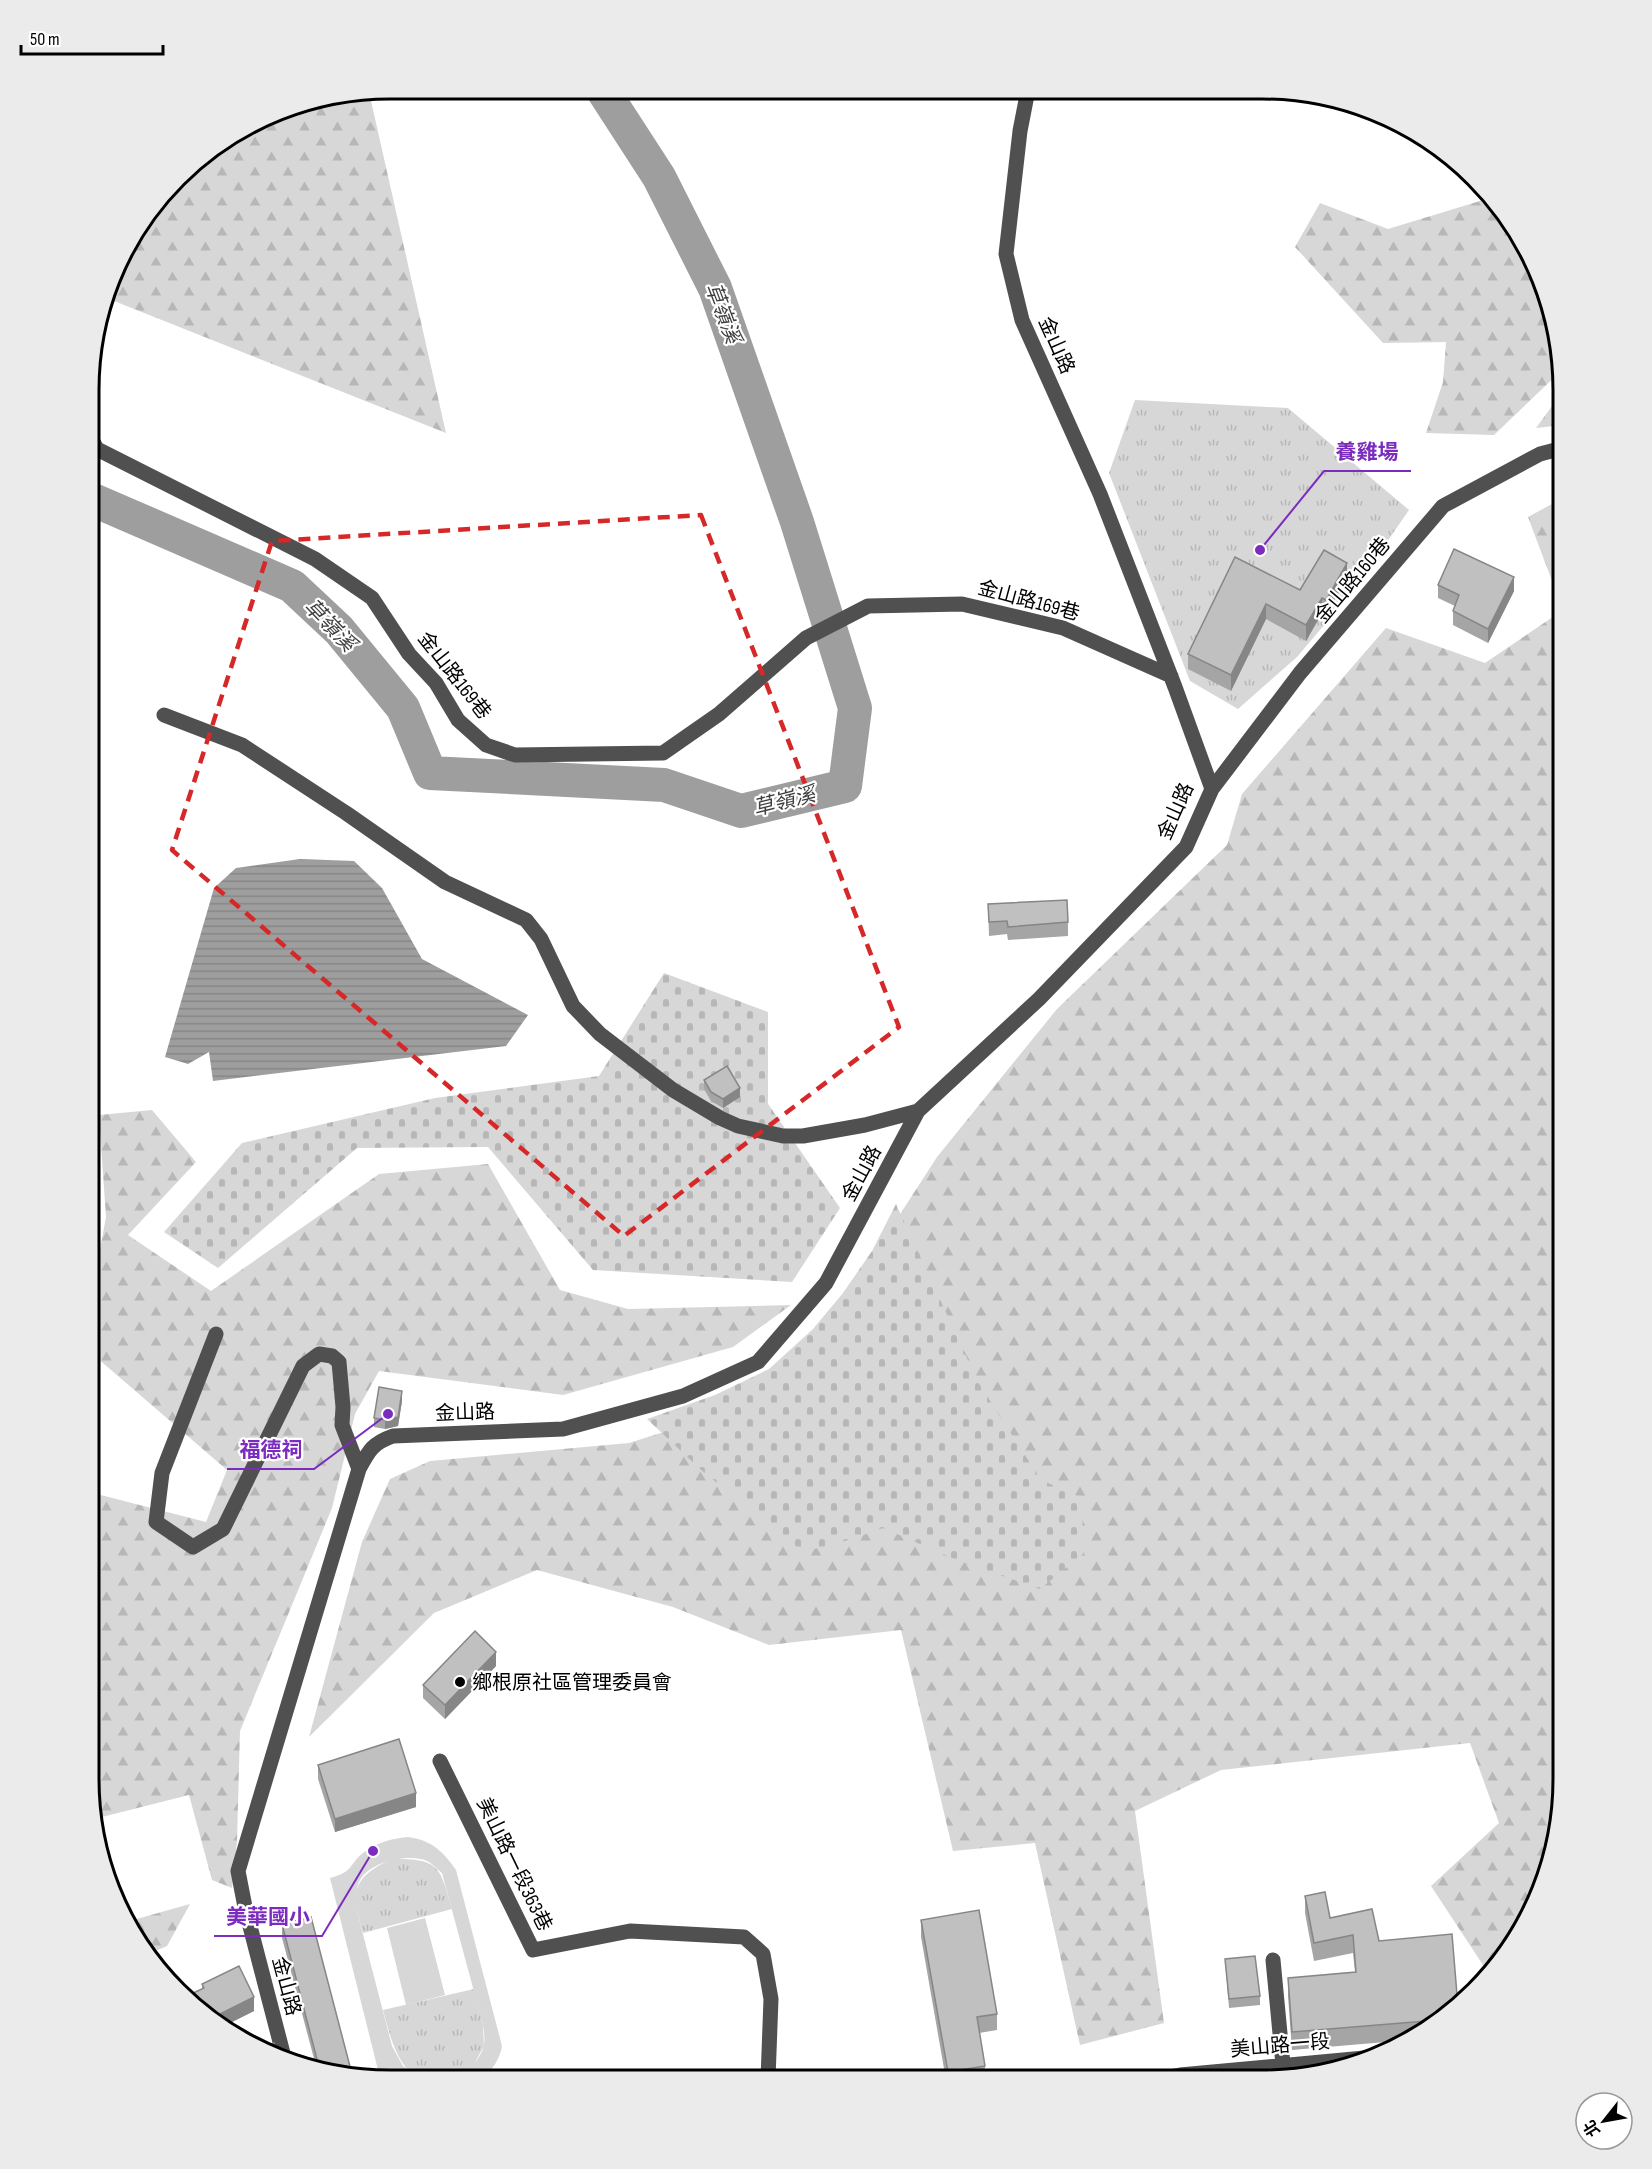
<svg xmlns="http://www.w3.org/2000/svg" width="1652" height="2169" viewBox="0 0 1652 2169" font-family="'Sofia Sans Condensed','Noto Sans TC',sans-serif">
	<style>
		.grass { fill: url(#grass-tufts) }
		.forest { fill: url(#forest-firs) }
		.cemetery { fill: url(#cemetery-stones) }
		.garden { fill: #d7d7d7 }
		.water { fill: url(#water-rules) }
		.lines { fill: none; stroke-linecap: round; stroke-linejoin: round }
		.river { stroke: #9e9e9e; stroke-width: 34 }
		.minor { stroke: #505050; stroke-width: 15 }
		.wall { fill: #a5a5a5 }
		.shaded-wall { fill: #868686 }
		.building { fill: #c0c0c0; stroke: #868686; stroke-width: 1.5 }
		.marked { fill: none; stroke: #d62828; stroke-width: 4.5; stroke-dasharray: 12 8; stroke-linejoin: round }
		.poi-dot { fill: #000; stroke: #fff; stroke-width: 2 }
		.labels { text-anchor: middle; stroke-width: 4.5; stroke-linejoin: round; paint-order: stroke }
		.street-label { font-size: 20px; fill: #000; stroke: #fff }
		.poi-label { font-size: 20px; fill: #000; stroke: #fff; text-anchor: start }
		.water-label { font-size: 21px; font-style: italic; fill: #3f3f3f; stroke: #fff }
		.rim { fill: none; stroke: #000; stroke-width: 3 }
		.leader { fill: none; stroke: #7b2cbf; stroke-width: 2 }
		.callout-dot { fill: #7b2cbf; stroke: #fff; stroke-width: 2 }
		.callout-label { font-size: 21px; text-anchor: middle; font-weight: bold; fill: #7b2cbf; stroke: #fff; stroke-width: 4.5; stroke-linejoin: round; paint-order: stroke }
	</style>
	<defs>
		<pattern id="grass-tufts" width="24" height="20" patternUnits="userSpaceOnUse" patternTransform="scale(1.5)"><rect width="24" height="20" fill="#d7d7d7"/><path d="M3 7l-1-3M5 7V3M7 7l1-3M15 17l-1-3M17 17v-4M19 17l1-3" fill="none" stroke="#b7b7b7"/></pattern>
		<pattern id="forest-firs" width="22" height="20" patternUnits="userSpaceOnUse" patternTransform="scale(1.5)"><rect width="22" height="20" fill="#d7d7d7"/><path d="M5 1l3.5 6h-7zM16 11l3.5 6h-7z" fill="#b7b7b7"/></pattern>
		<pattern id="cemetery-stones" width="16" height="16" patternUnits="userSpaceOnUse" patternTransform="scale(1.5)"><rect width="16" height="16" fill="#d7d7d7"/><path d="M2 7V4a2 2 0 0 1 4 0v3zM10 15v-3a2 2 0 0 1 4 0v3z" fill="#b7b7b7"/></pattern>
		<pattern id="water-rules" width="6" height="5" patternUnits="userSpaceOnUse" patternTransform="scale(1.5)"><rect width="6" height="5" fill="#9e9e9e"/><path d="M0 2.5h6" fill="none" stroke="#868686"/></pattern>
	</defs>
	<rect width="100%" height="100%" fill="#fff"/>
	<path class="grass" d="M1135 400 1288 408 1409 510 1353 591 1297 657 1238 709 1190 681 1109 473Z
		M391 1859C439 1858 440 1866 452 1909L363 1933C351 1892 351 1879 391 1859Z
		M474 1989 483 2025 484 2046 474 2064 464 2074 455 2078 414 2077C395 2058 390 2036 383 2010Z"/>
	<path class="forest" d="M369 92 446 433 109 299 129 239 191 163 293 105Z
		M1493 197 1532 256 1553 312 1561 371 1494 435 1426 433 1443 382 1446 342 1383 343 1295 247 1320 203 1388 229Z
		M1563 498V1799C1551 1860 1537 1919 1495 1966L1483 1965 1431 1886 1499 1823 1470 1743 1221 1770 1135 1811 1164 2023 1080 2045 1035 1843 953 1851 901 1630 769 1645 673 1607 537 1570 434 1613 309 1737 362 1542 390 1479 430 1461 629 1443 784 1394 937 1157 1057 1009 1227 845 1242 794 1386 628 1485 663 1563 610 1528 517Z
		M152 1110 196 1162 128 1235 211 1291 379 1174 488 1164 560 1290 628 1309 791 1305 733 1347 563 1395 379 1371 355 1414 332 1508 240 1731 237 1841 232 1888 212 1880 189 1795 94 1819 89 1780V1492L206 1522 227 1470 89 1351V1309L106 1217 99 1115Z
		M190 1904 167 1946 148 1954 126 1922Z"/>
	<path class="cemetery" d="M1563 391V425L1536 428Z
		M664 973 768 1012V1104L840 1208 792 1282 593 1270 488 1147 357 1148 218 1268 164 1232 242 1143 435 1098 599 1076Z
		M896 1204 978 1382 1041 1480 1082 1498 1083 1554 1040 1589 957 1560 883 1528 852 1539 803 1552 700 1469 647 1419 715 1395 769 1369 813 1329 843 1293 872 1251Z"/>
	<path class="garden" d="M408 1837C431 1840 443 1851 456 1870L502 2046C500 2059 492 2070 483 2078H455C467 2073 481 2059 484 2045 485 2039 484 2031 483 2025L442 1873C438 1870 432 1863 427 1861 408 1853 368 1862 359 1882 355 1892 357 1904 358 1915L392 2046 403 2066 418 2078H380L330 1878C355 1871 347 1866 363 1853 377 1842 391 1839 408 1837Z
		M425 1918 445 1995 406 2005 387 1928Z"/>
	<path class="water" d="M300 859 354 861 382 888 422 959 528 1015 506 1046 213 1081 209 1052 188 1064 165 1057 214 888 236 868Z"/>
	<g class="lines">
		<path class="river" d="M91 499 292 586 339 630 403 708 430 773 664 785 741 811 845 786 855 708 797 522 715 288 659 177 602 89"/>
		<path class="minor" d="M91 438 97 449 315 559 372 598 409 654 436 683 458 720 486 745 515 755 663 753 719 714 806 638 868 606 962 604 1063 628 1171 676
			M164 715 242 745 346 813 445 882 526 920 541 939 573 1006 600 1034 673 1090 720 1118 738 1126 783 1136H803L865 1125 918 1111
			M1212 789 1300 673 1443 506 1540 454 1563 448
			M216 1334 162 1473 156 1522 193 1547 223 1529 303 1366 319 1354 332 1356 339 1362 343 1407 342 1425 359 1469
			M440 1761 533 1950 630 1931 744 1937 763 1954 771 1999 768 2079
			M1273 1960 1283 2065
			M285 2061 245 1907 238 1871 359 1469C369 1450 373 1443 393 1436L563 1429 683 1396 758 1362 826 1283 918 1111 1039 999 1186 847 1212 789 1175 687 1100 494 1022 320 1006 254 1020 131 1028 90
			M1153 2080 1180 2075 1375 2057"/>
	</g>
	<path class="wall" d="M1235 557 1300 590 1347 578 1326 615 1322 613 1306 641 1266 619 1231 691 1188 669V654Z
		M1438 585 1514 591 1488 643 1453 625V611L1455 606 1438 598Z
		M988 904 1068 922V936L1008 940 1007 934 989 936Z
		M704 1080 740 1097 723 1108 711 1101 704 1089Z
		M402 1401 398 1426 385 1429 374 1427V1418Z
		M1563 1405V1432L1558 1421V1407Z
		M496 1666 445 1719 423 1698V1685Z
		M318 1765 416 1807 335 1832 318 1779Z
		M1305 1896 1330 1918 1379 1941 1458 2007 1409 2040 1292 2050 1288 1996V1978L1355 1972 1353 1953 1314 1961 1305 1913Z
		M921 1920 997 2014V2030L979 2033 985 2066V2080H946L921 1937Z
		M282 1924 351 2078 317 2070 282 1938Z
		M1225 1959 1260 1996V2005L1229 2008Z
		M202 1984 254 2011 220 2028 185 1997 202 1989Z"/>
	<path class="shaded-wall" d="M1347 563V578L1326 615V600Z
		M1514 577V591L1488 643V629Z
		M1322 598V613L1306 641V625Z
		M1266 604V619L1231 691V675Z
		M740 1088V1097L723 1108V1099Z
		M402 1391V1401L398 1426 385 1429V1420Z
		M496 1652V1666L445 1719V1705Z
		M416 1793V1807L335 1832V1819Z
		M254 1997V2011L220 2028 216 2024V2016Z
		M213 2010V2022L205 2014Z"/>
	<path class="building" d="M1454 549 1514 577 1488 629 1453 611 1459 595 1438 585Z
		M1324 550 1347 563 1326 600 1322 598 1306 625 1266 604 1231 675 1188 654 1235 557 1300 590Z
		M1067 900 1068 922 1008 927 1007 921 989 922 988 904Z
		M727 1066 740 1088 723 1099 711 1092 704 1080Z
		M379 1387 402 1391 398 1417 385 1420 374 1418Z
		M1563 1405V1418L1558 1407Z
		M475 1631 496 1652 445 1705 423 1685Z
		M399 1739 416 1793 335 1819 318 1765Z
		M1325 1892 1330 1918 1372 1909 1379 1941 1452 1934 1458 2007 1439 2020 1292 2032 1288 1978 1356 1972 1353 1935 1314 1943 1305 1896Z
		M979 1910 997 2014 977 2017 985 2066 948 2072 921 1920Z
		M311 1917 353 2078 320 2071 282 1924Z
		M1255 1956 1260 1996 1229 1999 1225 1959Z
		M239 1966 254 1997 216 2016 213 2010 205 2014 185 1997 204 1988 202 1984Z
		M274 2043 278 2057 259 2048Z"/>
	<path class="marked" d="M701 515 899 1027 624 1236 172 850 272 541Z"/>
	<circle class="poi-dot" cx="460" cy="1682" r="6"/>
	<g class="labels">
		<g class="street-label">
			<text transform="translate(1057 345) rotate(66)" y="7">金山路</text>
			<text transform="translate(1352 580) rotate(-50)" y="7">金山路160巷</text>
			<text transform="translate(1029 600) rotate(15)" y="7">金山路169巷</text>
			<text transform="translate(455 675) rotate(52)" y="7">金山路169巷</text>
			<text transform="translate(1175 811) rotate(-66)" y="7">金山路</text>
			<text transform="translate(861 1173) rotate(-62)" y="7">金山路</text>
			<text transform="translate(465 1412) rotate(-2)" y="7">金山路</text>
			<text transform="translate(515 1864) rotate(64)" y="7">美山路一段363巷</text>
			<text transform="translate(287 1986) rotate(75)" y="7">金山路</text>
			<text transform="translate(1280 2045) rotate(-5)" y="7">美山路一段</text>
		</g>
		<g class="poi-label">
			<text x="472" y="1689">鄉根原社區管理委員會</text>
		</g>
		<g class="water-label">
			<text transform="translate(723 313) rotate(69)" y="7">草嶺溪</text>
			<text transform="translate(330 625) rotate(46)" y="7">草嶺溪</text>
			<text transform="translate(784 801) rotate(-14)" y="7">草嶺溪</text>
		</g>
	</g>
	<path d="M0 0H1652V2169H0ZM390 99H1262A291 291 0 0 1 1553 390V1779A291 291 0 0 1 1262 2070H390A291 291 0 0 1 99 1779V390A291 291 0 0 1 390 99Z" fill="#ebebeb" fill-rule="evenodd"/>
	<path class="rim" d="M390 99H1262A291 291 0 0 1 1553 390V1779A291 291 0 0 1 1262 2070H390A291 291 0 0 1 99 1779V390A291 291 0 0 1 390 99Z"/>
	<path class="leader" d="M1260 550L1324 471H1411M388 1414L314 1469H227M373 1851L322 1936H214"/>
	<g class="callout-dot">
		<circle cx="1260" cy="550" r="6"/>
		<circle cx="388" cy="1414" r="6"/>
		<circle cx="373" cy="1851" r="6"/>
	</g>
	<g class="callout-label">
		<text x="1367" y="459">養雞場</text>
		<text x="271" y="1457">福德祠</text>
		<text x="268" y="1924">美華國小</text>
	</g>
	<g transform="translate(1604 2121) rotate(239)"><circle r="28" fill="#ffffff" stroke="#999999" stroke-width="1.5"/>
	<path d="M0-4.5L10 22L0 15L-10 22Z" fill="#000000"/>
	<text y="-9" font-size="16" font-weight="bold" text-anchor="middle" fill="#000000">北</text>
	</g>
	<path d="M21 45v9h142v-9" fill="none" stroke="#000000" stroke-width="3"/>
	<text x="30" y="45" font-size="18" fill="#000000" stroke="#ffffff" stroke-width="4.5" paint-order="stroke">50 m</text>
</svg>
